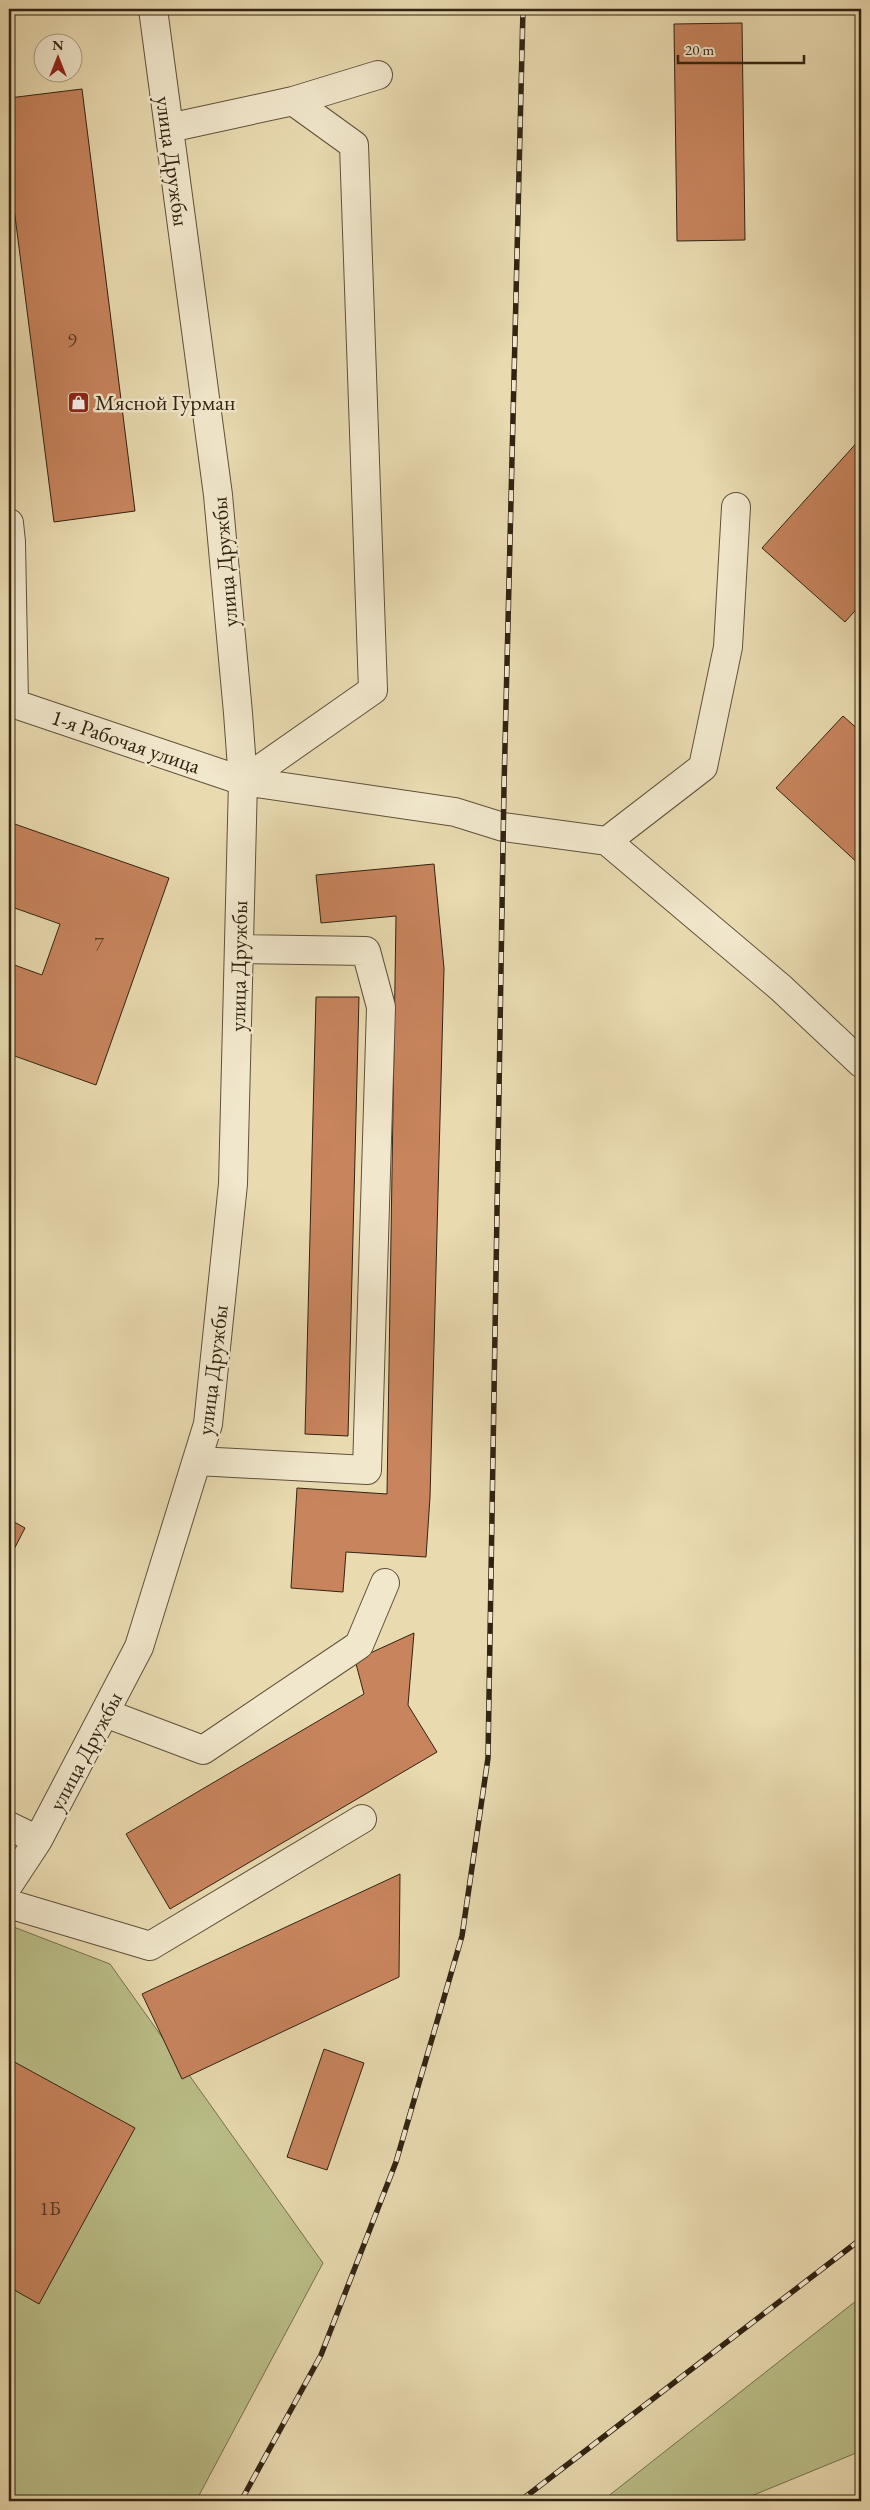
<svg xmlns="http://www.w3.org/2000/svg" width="870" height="2510" viewBox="0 0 870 2510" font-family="'EB Garamond',serif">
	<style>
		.green { fill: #babe88; stroke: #76704e }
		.building { fill: #c7845d; stroke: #312313 }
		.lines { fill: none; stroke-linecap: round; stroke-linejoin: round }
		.minor-casing { stroke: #5f513a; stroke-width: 30 }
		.minor { stroke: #f1e7cc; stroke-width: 28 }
		.rail-casing { stroke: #312313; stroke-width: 5.5 }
		.rail { stroke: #f1e7cc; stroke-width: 4; stroke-dasharray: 11; stroke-linecap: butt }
		.labels { text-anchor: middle; stroke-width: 5; stroke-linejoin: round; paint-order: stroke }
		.number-label { font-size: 20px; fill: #563b26 }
		.street-label { font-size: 22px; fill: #312313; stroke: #f1e7cc }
		.poi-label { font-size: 22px; fill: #312313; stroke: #f1e7cc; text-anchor: start }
	</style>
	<rect width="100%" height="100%" fill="#e9dab0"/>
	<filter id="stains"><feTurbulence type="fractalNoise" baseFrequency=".004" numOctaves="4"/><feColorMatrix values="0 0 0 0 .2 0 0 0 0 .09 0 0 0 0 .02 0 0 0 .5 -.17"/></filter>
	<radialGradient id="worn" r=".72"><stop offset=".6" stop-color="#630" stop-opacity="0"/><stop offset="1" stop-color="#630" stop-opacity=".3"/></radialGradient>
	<path class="green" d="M11 1926 110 1964 323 2263 196 2501H9V1929Z
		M861 2297V2451L739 2501H602Z"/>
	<path class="building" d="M742 23 745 240 677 241 674 24Z
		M82 89 135 511 54 522 9 169V98Z
		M861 438V604L845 622 762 548Z
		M843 716 861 732V866L776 788Z
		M9 822 169 878 96 1085 9 1054V963L42 975 60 924 9 906Z
		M434 864 444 968 430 1497 426 1557 346 1552 343 1592 291 1588 297 1488 387 1494 396 916 321 923 316 875Z
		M316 997H359L348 1436 305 1434Z
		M9 1519 25 1528 9 1559Z
		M414 1633 408 1705 437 1752 170 1909 126 1834 364 1694 355 1660Z
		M400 1874 399 1977 182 2079 142 1994Z
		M324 2049 364 2063 327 2170 287 2157Z
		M9 2059 135 2128 39 2304 9 2287Z"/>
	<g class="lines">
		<defs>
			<path id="minor" d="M293 101 378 75
				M169 128 293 101 354 145 373 690 243 781
				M9 523 11 542 14 703
				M9 702 243 781 455 812 503 827 607 841 781 988 861 1063
				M607 841 703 767 728 647 736 507
				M197 1461 367 1470 381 1007 366 951 239 949
				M105 1713 203 1750 359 1645 385 1583
				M9 1826 38 1840
				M9 1884 38 1840 139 1647 208 1424 233 1184 243 781 238 713 218 495 153 9
				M9 1904 150 1946 362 1819"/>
		</defs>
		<use href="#minor" class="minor-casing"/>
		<use href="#minor" class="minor"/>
		<defs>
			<path id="rail" d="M241 2501 321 2355 396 2162 462 1936 488 1758 504 787 523 9
				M520 2501 861 2239
				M853 2501 861 2497"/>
		</defs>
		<use href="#rail" class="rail-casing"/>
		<use href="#rail" class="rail"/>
	</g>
	<defs>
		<symbol id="shop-square" viewBox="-11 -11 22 22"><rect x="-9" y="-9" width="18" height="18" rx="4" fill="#8f2418" stroke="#f1e7cc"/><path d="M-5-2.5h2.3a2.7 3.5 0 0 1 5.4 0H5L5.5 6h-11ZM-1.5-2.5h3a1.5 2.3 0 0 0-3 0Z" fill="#fff"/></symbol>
	</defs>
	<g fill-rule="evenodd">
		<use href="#shop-square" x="66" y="390" width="25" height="25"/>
	</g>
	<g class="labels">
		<g class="number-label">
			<text x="72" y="347">9</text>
			<text x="99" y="951">7</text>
			<text x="50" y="2215">1Б</text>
		</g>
		<g class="street-label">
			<text transform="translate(173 161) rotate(82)" y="8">улица Дружбы</text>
			<text transform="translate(224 562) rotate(-95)" y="8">улица Дружбы</text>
			<text transform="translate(126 741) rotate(19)" y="8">1-я Рабочая улица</text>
			<text transform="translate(238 966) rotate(-89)" y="8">улица Дружбы</text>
			<text transform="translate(212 1370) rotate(-83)" y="8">улица Дружбы</text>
			<text transform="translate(85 1751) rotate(-62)" y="8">улица Дружбы</text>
		</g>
		<g class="poi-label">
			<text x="95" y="410">Мясной Гурман</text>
		</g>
	</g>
	<rect width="870" height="2510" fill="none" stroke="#e9dab0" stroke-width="30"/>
	<rect x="10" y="10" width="850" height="2490" fill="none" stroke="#312313" stroke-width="2.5"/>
	<rect x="15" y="15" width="840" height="2480" fill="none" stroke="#312313"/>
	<g transform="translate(58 58)"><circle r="24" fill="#f1e7cc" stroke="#a49982"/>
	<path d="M0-4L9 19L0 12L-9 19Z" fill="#8f2418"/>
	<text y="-8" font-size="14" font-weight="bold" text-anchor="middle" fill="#312313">N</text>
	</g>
	<path d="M678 55v8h126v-8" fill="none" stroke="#312313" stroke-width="2.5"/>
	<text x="685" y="55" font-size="15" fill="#312313" stroke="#f1e7cc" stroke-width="4" paint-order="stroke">20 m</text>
	<rect width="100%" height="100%" filter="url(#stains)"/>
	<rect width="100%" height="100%" fill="url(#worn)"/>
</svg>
